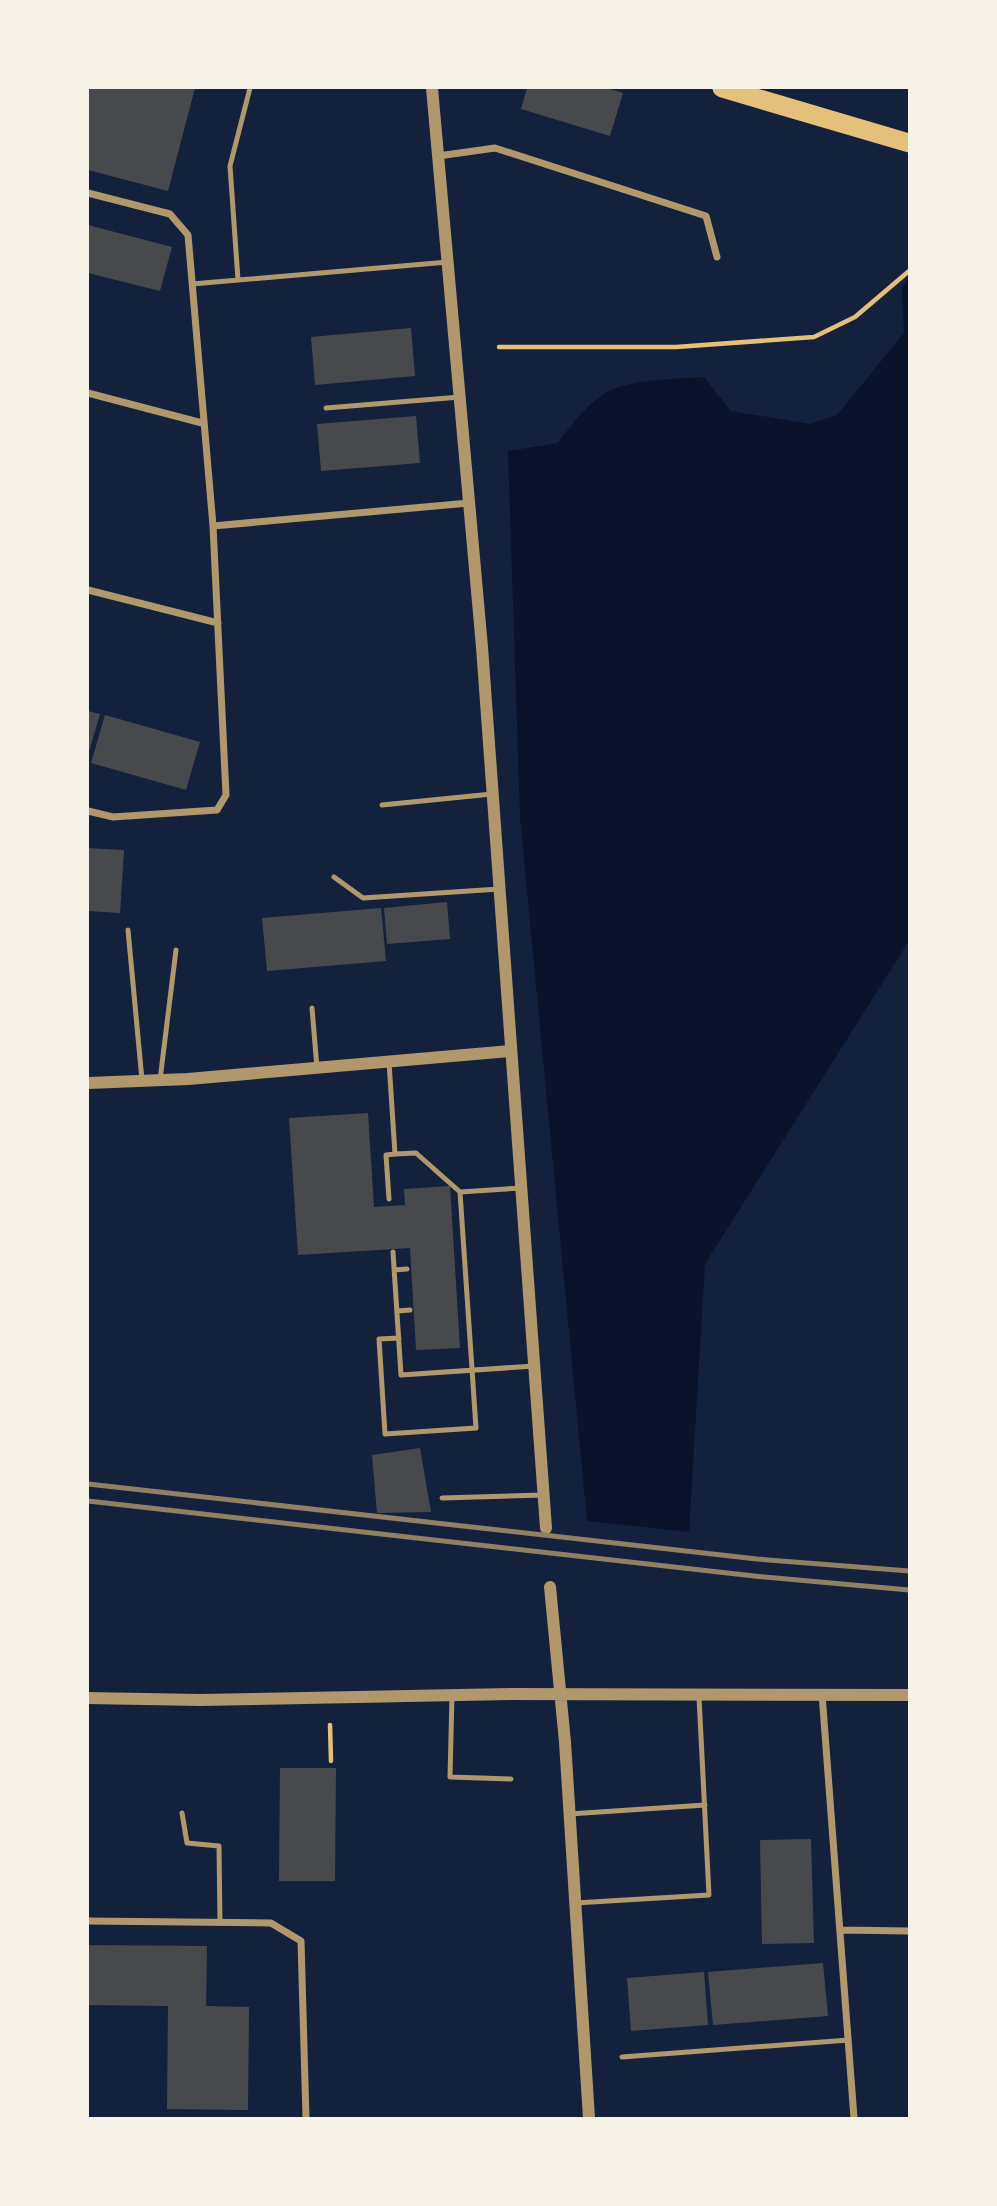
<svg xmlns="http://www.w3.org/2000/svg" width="997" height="2206" viewBox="0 0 997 2206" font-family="Lato,sans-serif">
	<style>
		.water { fill: #0b132b }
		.building { fill: #48494c }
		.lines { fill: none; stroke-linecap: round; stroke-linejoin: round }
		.path { stroke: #e5c07b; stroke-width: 4.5 }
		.service { stroke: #b1986c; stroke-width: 5 }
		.minor { stroke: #b1986c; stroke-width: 7 }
		.tertiary { stroke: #b1986c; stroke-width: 12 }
		.trunk { stroke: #e5c07b; stroke-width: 19 }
		.rail { stroke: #918062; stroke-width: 5 }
	</style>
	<rect width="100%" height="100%" fill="#14213d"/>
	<path class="water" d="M909 278V941L705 1264 689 1532 587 1521 520 817 508 451 558 443C571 425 584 408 602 395 624 379 677 379 704 377L731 411 810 424 837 415 904 333 902 288Z"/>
	<path class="building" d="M88 88H195L168 191 88 170Z
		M527 88H607L623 93 610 136 521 109Z
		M88 225 172 247 160 291 88 273Z
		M411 328 415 376 315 385 311 337Z
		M416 416 420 463 321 471 317 424Z
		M88 711 100 714 88 755Z
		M105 715 200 742 186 790 91 763Z
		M88 848 124 850 120 913 88 911Z
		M447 902 450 939 387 944 384 908Z
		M381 908 386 961 267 971 262 918Z
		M368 1113 374 1207 405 1205 404 1189 450 1186 460 1348 416 1350 410 1248 298 1255 289 1118Z
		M420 1448 431 1512 377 1513 372 1455Z
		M280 1768H336L335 1881H279Z
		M811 1839 814 1943 762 1944 760 1840Z
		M88 1945 207 1946 206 2006 249 2007 248 2110 167 2109 168 2006 88 2005Z
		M823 1963 828 2016 713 2025 708 1972Z
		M704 1972 708 2025 631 2031 627 1978Z"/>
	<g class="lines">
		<path class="path" d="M499 347H676L814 337 855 317 909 271
			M330 1725 331 1761"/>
		<path class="service" d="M238 280 230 166 250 88
			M192 284 448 262
			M326 408 460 397
			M382 805 492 794
			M334 877 363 898 499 889
			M128 930 142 1080
			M312 1008 317 1068
			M389 1062 395 1154 416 1153 460 1192 476 1428 385 1434 379 1339 399 1338
			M160 1080 176 950
			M460 1192 521 1188
			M389 1199 386 1155 395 1154
			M393 1252 401 1375 534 1366
			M394 1270 407 1269
			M397 1311 410 1310
			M442 1498 544 1495
			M452 1695 450 1777 511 1779
			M182 1813 187 1843 219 1846 220 1923
			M569 1814 705 1805
			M575 1903 709 1895 699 1697
			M622 2057 849 2040"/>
		<path class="minor" d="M438 156 495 148 706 216 717 257
			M88 193 170 214 188 235 213 526 226 795 217 810 113 817 88 811
			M88 393 202 423
			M213 526 469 503
			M88 590 218 623
			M822 1694 854 2118
			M88 1921 271 1923 301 1941 306 2118
			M841 1930 909 1931"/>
		<path class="tertiary" d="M432 88 482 647 546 1528
			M88 1083 188 1079 511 1051
			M550 1587 565 1742 589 2118
			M88 1698 200 1700 511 1694 909 1695"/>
		<path class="trunk" d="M722 88 909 143"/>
		<path class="rail" d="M88 1484 757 1559 909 1571
			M88 1501 754 1576 909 1590"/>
	</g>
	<rect width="997" height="2206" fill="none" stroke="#f6f1e7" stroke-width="178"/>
</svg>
